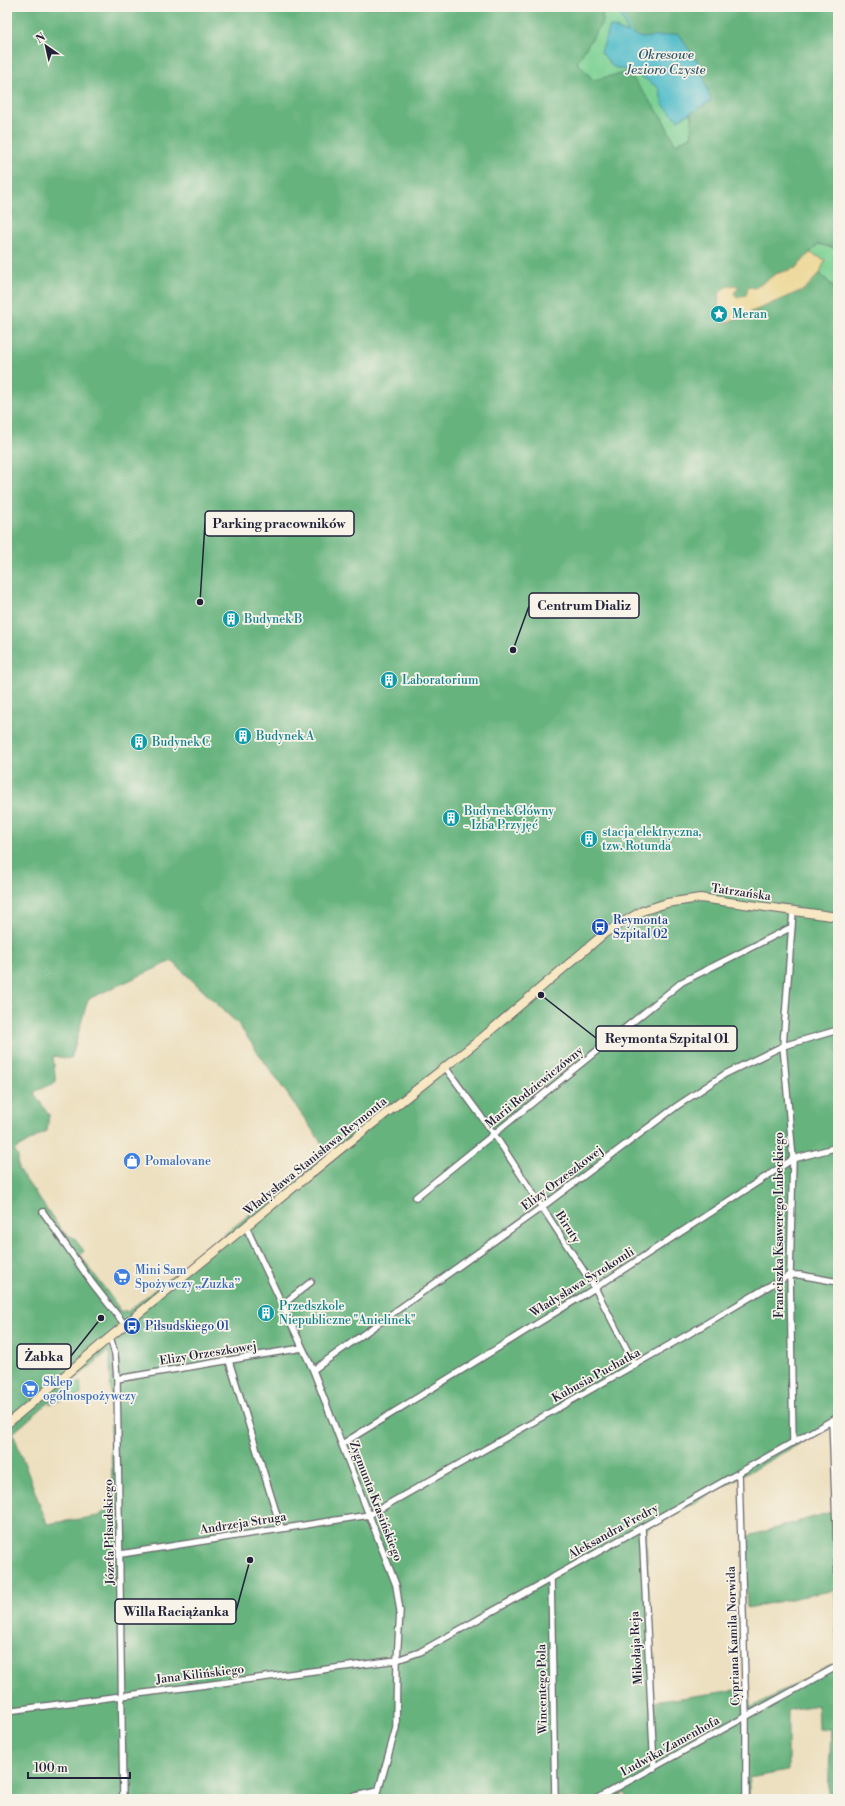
<svg xmlns="http://www.w3.org/2000/svg" width="845" height="1806" viewBox="0 0 845 1806" font-family="'Libre Bodoni',serif">
	<style>
		.green { fill: #7dd194; stroke: #507a68 }
		.forest { fill: #66b37e; stroke: #446a5c; fill-rule: evenodd }
		.sand { fill: #eeda9e; stroke: #887e6c }
		.water { fill: #4fbcc9; stroke: #386f82 }
		.lines { fill: none; stroke-linecap: round; stroke-linejoin: round }
		.stream { stroke: #4fbcc9; stroke-width: 2 }
		.street-casing { stroke: #69646a; stroke-width: 8 }
		.secondary-casing { stroke: #69646a; stroke-width: 10 }
		.street { stroke: #fff; stroke-width: 5.5 }
		.secondary { stroke: #f7e8c3; stroke-width: 8 }
		.labels { text-anchor: middle; stroke-width: 3.5; stroke-linejoin: round; paint-order: stroke }
		.culture-label { font-size: 12px; fill: #0d838f; stroke: #f7f3e8; text-anchor: start }
		.street-label { font-size: 12px; fill: #22223b; stroke: #f7f3e8 }
		.transit-label { font-size: 12px; fill: #164399; stroke: #f7f3e8; text-anchor: start }
		.shop-label { font-size: 12px; fill: #366cbe; stroke: #f7f3e8; text-anchor: start }
		.water-label { font-size: 13px; font-style: italic; fill: #32586d; stroke: #f7f3e8 }
		.leader { fill: none; stroke: #22223b; stroke-width: 1.5 }
		.callout-dot { fill: #22223b; stroke: #f7f3e8; stroke-width: 1.5 }
		.callout { fill: #f7f3e8; stroke: #22223b; stroke-width: 1.5 }
		.callout-label { font-size: 13px; text-anchor: middle; font-weight: bold; fill: #22223b }
	</style>
	<rect width="100%" height="100%" fill="#f7f3e8"/>
	<filter id="ink" filterUnits="userSpaceOnUse"><feTurbulence type="fractalNoise" baseFrequency=".025" numOctaves="2"/><feDisplacementMap in="SourceGraphic" scale="8" xChannelSelector="R" yChannelSelector="G"/><feConvolveMatrix kernelMatrix="1 2 1 2 8 2 1 2 1" color-interpolation-filters="sRGB"/></filter>
	<filter id="wash" filterUnits="userSpaceOnUse"><feTurbulence type="fractalNoise" baseFrequency=".012" numOctaves="4" result="noise"/><feDisplacementMap in="SourceGraphic" scale="16" xChannelSelector="R" yChannelSelector="G"/><feGaussianBlur stdDeviation="0.9" result="paint"/><feColorMatrix in="noise" values="0 0 0 0 0 0 0 0 0 0 0 0 0 0 0 0 0 1.4 0 .05"/><feComposite in="paint" operator="in"/></filter>
	<g filter="url(#wash)">
		<rect width="100%" height="100%" fill="#ede0c0"/>
		<path class="green" d="M601 7H631L619 12 689 72 692 137 675 144 661 116 593 80 577 62 603 21Z
			M818 244 838 249V292L820 273 825 260 810 253Z
			M80 1381 81 1394 49 1404Z"/>
		<path class="forest" d="M7 7H601L603 21 577 62 593 80 628 72 661 116 675 144 692 136 689 72 634 46 619 12 631 7H838V249L818 244 796 268 776 274 755 288 748 289 746 295 737 298 734 293 738 287 718 300 717 312 726 323 805 289 820 273 838 292V1422L646 1530 653 1702 749 1688 750 1708 837 1662 835 1590 747 1608 745 1537 838 1510V1799H828L831 1729H818L817 1705 788 1710V1771L749 1778V1799H626L625 1794 614 1799H7ZM172 961 238 1024 328 1152 127 1312 125 1310 122 1312 80 1255 84 1251 74 1238 63 1232 18 1169V1157L14 1150 47 1131 49 1115 34 1093 41 1088 56 1083 53 1056 71 1059 88 999ZM108 1351 110 1358 112 1505 99 1516 47 1524 13 1433Z"/>
		<path class="sand" d="M810 253 825 260 820 273 805 289 725 323 717 313 720 292 726 287 735 285 739 287 734 293 737 298 746 295 748 289 750 287 755 288 776 274 796 268Z"/>
		<path class="water" d="M610 26 642 38 678 34 700 65 711 101 678 120 663 105 659 88 634 72 613 67 601 52Z"/>
		<g class="lines">
			<path class="stream" d="M621 13 631 35"/>
		</g>
	</g>
	<g filter="url(#ink)">
		<g class="lines">
			<defs>
				<path id="street" d="M445 1067 494 1134 595 1288 635 1365
					M416 1197 682 982 792 927
					M43 1212 92 1283 125 1325
					M246 1227 313 1370 396 1585 400 1611 397 1660 396 1728 376 1799
					M282 1305 311 1282
					M110 1337 115 1354 117 1379 123 1799
					M229 1361 281 1528
					M313 1370 542 1207 677 1106 725 1074 783 1046 838 1030
					M117 1379 302 1348
					M832 1421 838 1577
					M793 1443 790 1275 793 1159 783 1046 793 911
					M342 1444 595 1288 793 1159 838 1147
					M739 1473 746 1716V1799
					M642 1528 654 1768
					M121 1554 369 1515 687 1335 776 1282 790 1275H800L838 1282
					M551 1578 555 1799
					M7 1711 397 1660 420 1652 838 1417
					M342 1799 378 1791
					M596 1799 838 1666"/>
				<path id="secondary" d="M7 1424 110 1337 342 1148 477 1042 605 933 642 911 667 903 700 898 838 917"/>
			</defs>
			<use href="#street" class="street-casing"/>
			<use href="#secondary" class="secondary-casing"/>
			<use href="#street" class="street"/>
			<use href="#secondary" class="secondary"/>
		</g>
	</g>
	<defs>
		<symbol id="sight-disc" viewBox="-11 -11 22 22"><circle r="9.5" fill="#0f9aa8" stroke="#f7f3e8"/><path d="M0-6L1.8-2.2L6-1.7L2.9 1.2L3.7 5.4L0 3.3L-3.7 5.4L-2.9 1.2L-6-1.7L-1.8-2.2Z" fill="#fff"/></symbol>
		<symbol id="building-disc" viewBox="-11 -11 22 22"><circle r="9.5" fill="#0f9aa8" stroke="#f7f3e8"/><path d="M-4-6H4V6H1V3H-1V6H-4ZM-2.5-4.3h1.7v1.8h-1.7ZM.8-4.3h1.7v1.8H.8ZM-2.5-1h1.7V.8h-1.7ZM.8-1h1.7V.8H.8Z" fill="#fff"/></symbol>
		<symbol id="bus-disc" viewBox="-11 -11 22 22"><circle r="9.5" fill="#1a4fb4" stroke="#f7f3e8"/><path d="M-5-6H5V4H4V6H2V4H-2V6H-4V4H-5ZM-3.5-4V0h7V-4ZM-3.5 1.2v1.5H-2V1.2ZM2 1.2v1.5H3.5V1.2Z" fill="#fff"/></symbol>
		<symbol id="shop-disc" viewBox="-11 -11 22 22"><circle r="9.5" fill="#3f7fe0" stroke="#f7f3e8"/><path d="M-5-2.5h2.3a2.7 3.5 0 0 1 5.4 0H5L5.5 6h-11ZM-1.5-2.5h3a1.5 2.3 0 0 0-3 0Z" fill="#fff"/></symbol>
		<symbol id="supermarket-disc" viewBox="-11 -11 22 22"><circle r="9.5" fill="#3f7fe0" stroke="#f7f3e8"/><path d="M-6-5.5h2.5l.6 2H6L4.5 2H-2.5L-4.4-4H-6ZM-1.5 3.2a1.3 1.3 0 1 0 .1 0ZM3 3.2a1.3 1.3 0 1 0 .1 0Z" fill="#fff"/></symbol>
	</defs>
	<g fill-rule="evenodd">
		<use href="#sight-disc" x="709" y="304" width="20" height="20"/>
		<use href="#building-disc" x="221" y="609" width="20" height="20"/>
		<use href="#building-disc" x="379" y="670" width="20" height="20"/>
		<use href="#building-disc" x="233" y="726" width="20" height="20"/>
		<use href="#building-disc" x="129" y="732" width="20" height="20"/>
		<use href="#building-disc" x="441" y="808" width="20" height="20"/>
		<use href="#building-disc" x="579" y="829" width="20" height="20"/>
		<use href="#bus-disc" x="590" y="917" width="20" height="20"/>
		<use href="#shop-disc" x="122" y="1151" width="20" height="20"/>
		<use href="#supermarket-disc" x="112" y="1267" width="20" height="20"/>
		<use href="#building-disc" x="256" y="1303" width="20" height="20"/>
		<use href="#bus-disc" x="122" y="1316" width="20" height="20"/>
		<use href="#supermarket-disc" x="20" y="1379" width="20" height="20"/>
	</g>
	<g class="labels">
		<g class="culture-label">
			<text x="732" y="318">Meran</text>
			<text x="244" y="623">Budynek B</text>
			<text x="402" y="684">Laboratorium</text>
			<text x="256" y="740">Budynek A</text>
			<text x="152" y="746">Budynek C</text>
			<text x="464" y="815">Budynek Główny<tspan x="464" dy="14">- Izba Przyjęć</tspan></text>
			<text x="602" y="836">stacja elektryczna,<tspan x="602" dy="14">tzw. Rotunda</tspan></text>
			<text x="279" y="1310">Przedszkole<tspan x="279" dy="14">Niepubliczne "Anielinek"</tspan></text>
		</g>
		<g class="street-label">
			<text transform="translate(741 892) rotate(8)" y="4">Tatrzańska</text>
			<text transform="translate(534 1087) rotate(-39)" y="4">Marii Rodziewiczówny</text>
			<text transform="translate(315 1156) rotate(-39)" y="4">Władysława Stanisława Reymonta</text>
			<text transform="translate(562 1178) rotate(-37)" y="4">Elizy Orzeszkowej</text>
			<text transform="translate(779 1225) rotate(-90)" y="4">Franciszka Ksawerego Lubeckiego</text>
			<text transform="translate(568 1227) rotate(57)" y="4">Biruty</text>
			<text transform="translate(582 1282) rotate(-32)" y="4">Władysława Syrokomli</text>
			<text transform="translate(208 1353) rotate(-9)" y="4">Elizy Orzeszkowej</text>
			<text transform="translate(596 1375) rotate(-29)" y="4">Kubusia Puchatka</text>
			<text transform="translate(376 1501) rotate(69)" y="4">Zygmunta Krasińskiego</text>
			<text transform="translate(243 1523) rotate(-9)" y="4">Andrzeja Struga</text>
			<text transform="translate(613 1531) rotate(-29)" y="4">Aleksandra Fredry</text>
			<text transform="translate(109 1532) rotate(-91)" y="4">Józefa Piłsudskiego</text>
			<text transform="translate(733 1636) rotate(-92)" y="4">Cypriana Kamila Norwida</text>
			<text transform="translate(636 1648) rotate(-93)" y="4">Mikołaja Reja</text>
			<text transform="translate(200 1674) rotate(-7)" y="4">Jana Kilińskiego</text>
			<text transform="translate(542 1689) rotate(-91)" y="4">Wincentego Pola</text>
			<text transform="translate(670 1746) rotate(-29)" y="4">Ludwika Zamenhofa</text>
		</g>
		<g class="transit-label">
			<text x="613" y="924">Reymonta<tspan x="613" dy="14">Szpital 02</tspan></text>
			<text x="145" y="1330">Piłsudskiego 01</text>
		</g>
		<g class="shop-label">
			<text x="145" y="1165">Pomalovane</text>
			<text x="135" y="1274">Mini Sam<tspan x="135" dy="14">Spożywczy „Zuzka”</tspan></text>
			<text x="43" y="1386">Sklep<tspan x="43" dy="14">ogólnospożywczy</tspan></text>
		</g>
		<g class="water-label">
			<text x="666" y="59">Okresowe<tspan x="666" dy="15">Jezioro Czyste</tspan></text>
		</g>
	</g>
	<path class="leader" d="M200 602L205 523M513 650L529 606M541 995L596 1038M101 1318L71 1356M250 1560L236 1611"/>
	<g class="callout-dot">
		<circle cx="200" cy="602" r="4"/>
		<circle cx="513" cy="650" r="4"/>
		<circle cx="541" cy="995" r="4"/>
		<circle cx="101" cy="1318" r="4"/>
		<circle cx="250" cy="1560" r="4"/>
	</g>
	<g class="callout">
		<rect x="205" y="511" width="149" height="25" rx="4"/>
		<rect x="529" y="593" width="110" height="25" rx="4"/>
		<rect x="596" y="1026" width="141" height="25" rx="4"/>
		<rect x="17" y="1344" width="54" height="25" rx="4"/>
		<rect x="115" y="1599" width="121" height="25" rx="4"/>
	</g>
	<g class="callout-label">
		<text x="279" y="528">Parking pracowników</text>
		<text x="584" y="610">Centrum Dializ</text>
		<text x="667" y="1043">Reymonta Szpital 01</text>
		<text x="44" y="1361">Żabka</text>
		<text x="176" y="1616">Willa Raciążanka</text>
	</g>
	<rect width="845" height="1806" fill="none" stroke="#f7f3e8" stroke-width="24"/>
	<g transform="translate(46 46) rotate(326)" stroke="#f7f3e8" stroke-width="3" paint-order="stroke">
	<path d="M0-3L7 15L0 10L-7 15Z" fill="#22223b"/>
	<text y="-6" font-size="11" font-weight="bold" text-anchor="middle" fill="#22223b">N</text>
	</g>
	<path d="M28 1772v6h102v-6" fill="none" stroke="#22223b" stroke-width="2"/>
	<text x="34" y="1772" font-size="12" fill="#22223b" stroke="#f7f3e8" stroke-width="3" paint-order="stroke">100 m</text>
</svg>
